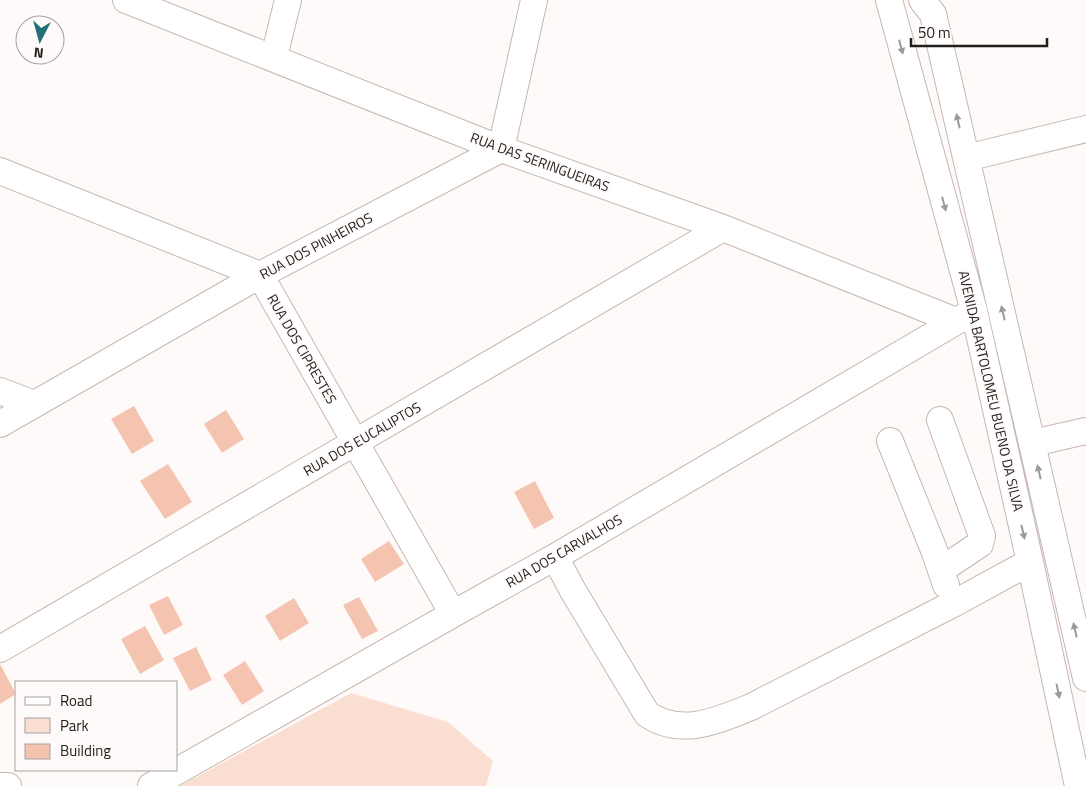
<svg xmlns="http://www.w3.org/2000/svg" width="1086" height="786" viewBox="0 0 1086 786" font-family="'Titillium Web',sans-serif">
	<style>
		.green { fill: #faded2 }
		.building { fill: #f5c4b0 }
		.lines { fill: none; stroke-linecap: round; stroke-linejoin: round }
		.minor-casing { stroke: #c7b7b0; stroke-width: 28 }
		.minor { stroke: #fff; stroke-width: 26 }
		.oneway { fill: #9c9998 }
		.labels { text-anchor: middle; stroke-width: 4; stroke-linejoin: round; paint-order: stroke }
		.street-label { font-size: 14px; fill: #221c1a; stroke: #fefaf9 }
	</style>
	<rect width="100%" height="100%" fill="#fefaf9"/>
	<path class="green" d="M351 693 448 722 493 761 486 786H180Z"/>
	<path class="building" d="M134 406 154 441 132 454 111 419Z
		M226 410 244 439 222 453 204 424Z
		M168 464 192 502 165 519 140 481Z
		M535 481 554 518 534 529 514 492Z
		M389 541 404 564 375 582 361 559Z
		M168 596 183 625 164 635 149 605Z
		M359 597 378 631 362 639 343 605Z
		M294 598 309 623 280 641 265 616Z
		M145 626 164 660 140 674 121 639Z
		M196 647 212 680 190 691 173 658Z
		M245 661 264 691 242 705 223 675Z
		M0 664 16 694 0 704Z"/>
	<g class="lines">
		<defs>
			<path id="minor" d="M126 0 501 149 723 228 956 321
				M889 0 974 311 1030 562 1078 786
				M922 0 933 14 1086 678
				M274 57 288 0
				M966 158 1086 129
				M0 171 260 275 453 614
				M0 391 34 404
				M940 420 982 536 980 544 941 570
				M0 424 260 275 501 149 534 0
				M890 441 934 550 946 585
				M1033 443 1086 431
				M555 557 572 589 647 714C680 737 717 721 751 707L953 604 1030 562
				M0 649 723 228
				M0 786H8
				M151 786 453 614 555 557 974 311"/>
		</defs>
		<use href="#minor" class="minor-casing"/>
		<use href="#minor" class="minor"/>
	</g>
	<defs><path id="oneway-solid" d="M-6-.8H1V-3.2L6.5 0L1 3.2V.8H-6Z" transform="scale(1.25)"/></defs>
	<g class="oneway">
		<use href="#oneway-solid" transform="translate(901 47) rotate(75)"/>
		<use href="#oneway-solid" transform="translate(958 121) rotate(-103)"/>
		<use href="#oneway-solid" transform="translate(944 204) rotate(75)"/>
		<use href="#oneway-solid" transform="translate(1003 313) rotate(-103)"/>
		<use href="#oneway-solid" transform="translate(1039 472) rotate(-103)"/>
		<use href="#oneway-solid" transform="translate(1023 532) rotate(77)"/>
		<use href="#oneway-solid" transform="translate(1075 630) rotate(-103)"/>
		<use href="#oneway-solid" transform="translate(1058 691) rotate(78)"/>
	</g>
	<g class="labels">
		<g class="street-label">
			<text transform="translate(540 162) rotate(20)" y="5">RUA DAS SERINGUEIRAS</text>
			<text transform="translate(316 246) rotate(-28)" y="5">RUA DOS PINHEIROS</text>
			<text transform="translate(302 349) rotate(60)" y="5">RUA DOS CIPRESTES</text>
			<text transform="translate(991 391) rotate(77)" y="5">AVENIDA BARTOLOMEU BUENO DA SILVA</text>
			<text transform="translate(362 439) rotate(-30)" y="5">RUA DOS EUCALIPTOS</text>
			<text transform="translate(564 551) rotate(-30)" y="5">RUA DOS CARVALHOS</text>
		</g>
	</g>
	<rect x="15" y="681" width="162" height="90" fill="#fefaf9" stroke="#a6a1a0"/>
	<rect x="25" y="697" width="25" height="8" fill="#ffffff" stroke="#a6a1a0"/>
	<text x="60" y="706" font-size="15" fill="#221c1a">Road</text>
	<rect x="25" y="718" width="25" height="15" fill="#faded2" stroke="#a6a1a0"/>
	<text x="60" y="731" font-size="15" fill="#221c1a">Park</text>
	<rect x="25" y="744" width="25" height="15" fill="#f5c4b0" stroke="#a6a1a0"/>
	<text x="60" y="756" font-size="15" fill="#221c1a">Building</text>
	<g transform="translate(40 40) rotate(186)"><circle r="24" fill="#fefaf9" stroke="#a6a1a0"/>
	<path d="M0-4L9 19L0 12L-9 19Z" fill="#246e78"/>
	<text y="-8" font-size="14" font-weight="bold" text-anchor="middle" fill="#221c1a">N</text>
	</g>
	<path d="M911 38v8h136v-8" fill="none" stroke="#221c1a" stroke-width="2.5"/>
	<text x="918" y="38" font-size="15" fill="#221c1a" stroke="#fefaf9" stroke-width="4" paint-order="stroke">50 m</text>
</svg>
